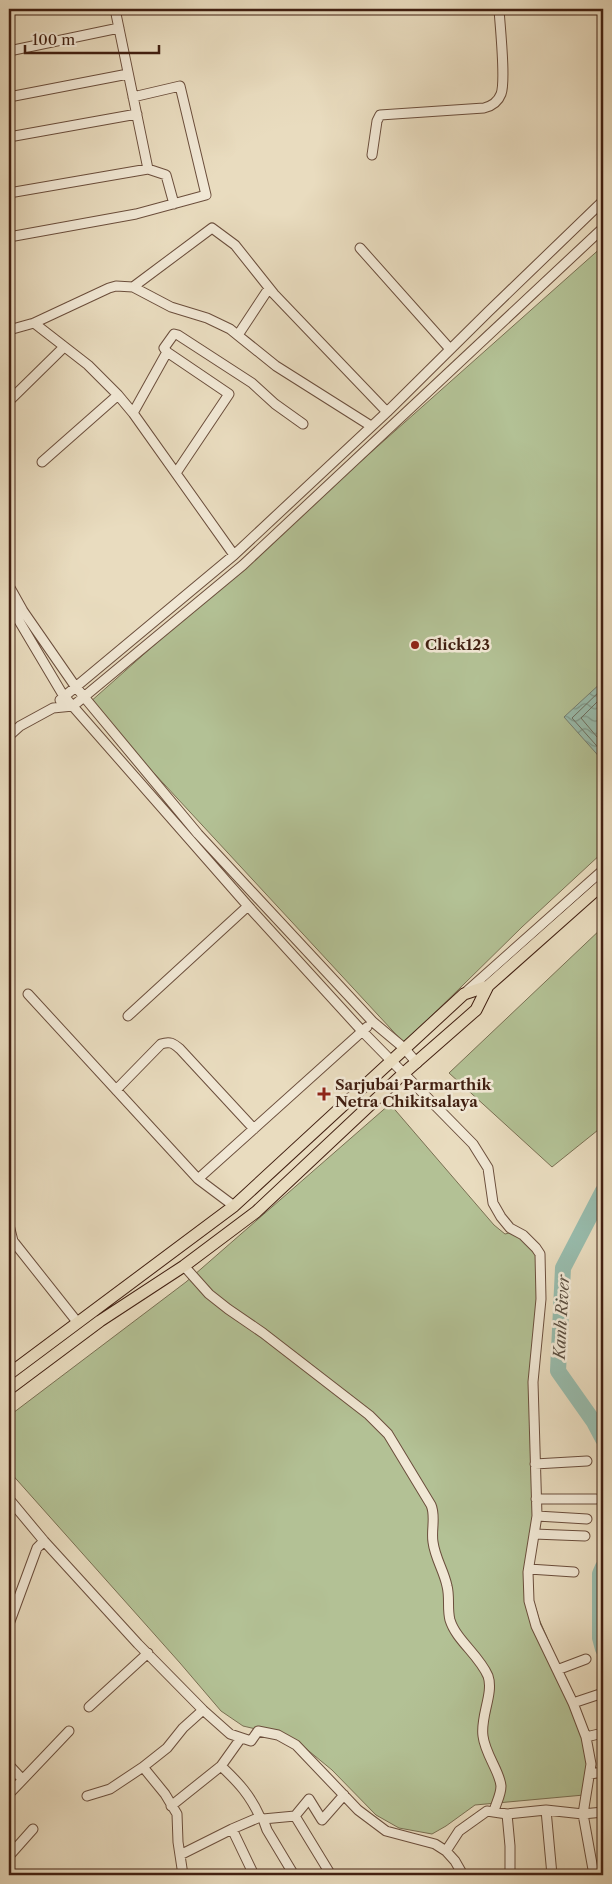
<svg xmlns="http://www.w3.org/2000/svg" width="612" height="1884" viewBox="0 0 612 1884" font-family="'Libre Caslon Text',serif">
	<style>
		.grass { fill: #b3c195; stroke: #7a7053 }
		.water { fill: url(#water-waves); stroke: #757d6f }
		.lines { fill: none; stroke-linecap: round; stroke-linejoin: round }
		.shore { stroke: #6c6e5f; stroke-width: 1 }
		.river { stroke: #98bcad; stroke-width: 16 }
		.minor-casing { stroke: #6b4e3c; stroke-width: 11 }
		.major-casing { stroke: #411f11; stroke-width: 13 }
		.minor { stroke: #f1e8d5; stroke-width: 9 }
		.major { stroke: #e9dcbf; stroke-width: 11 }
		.poi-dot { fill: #8f2418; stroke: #f1e8d5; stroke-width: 2 }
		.labels { text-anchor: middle; stroke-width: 5; stroke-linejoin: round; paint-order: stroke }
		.poi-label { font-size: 15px; font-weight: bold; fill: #411f11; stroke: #f1e8d5; text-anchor: start }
		.water-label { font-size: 16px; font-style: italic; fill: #5b4e40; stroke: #f1e8d5 }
	</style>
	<defs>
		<pattern id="water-waves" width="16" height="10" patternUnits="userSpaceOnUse" patternTransform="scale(1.25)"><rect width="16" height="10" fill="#98bcad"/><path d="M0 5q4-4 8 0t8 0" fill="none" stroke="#7e988b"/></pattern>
	</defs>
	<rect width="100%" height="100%" fill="#e9dcbf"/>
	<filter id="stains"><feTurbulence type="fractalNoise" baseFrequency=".004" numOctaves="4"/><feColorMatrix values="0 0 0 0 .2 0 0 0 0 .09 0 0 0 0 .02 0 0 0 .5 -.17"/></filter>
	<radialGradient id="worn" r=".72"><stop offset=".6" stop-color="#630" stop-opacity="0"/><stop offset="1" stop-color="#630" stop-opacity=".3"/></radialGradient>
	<path class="grass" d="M603 246V852L522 927 404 1043 89 703Z
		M603 927V1126L552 1167 449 1073Z
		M390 1104 494 1225 505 1234 513 1232 541 1255 535 1353 537 1449 529 1586 539 1619 589 1734 594 1756 584 1795 475 1805 446 1826 432 1834 399 1828 376 1815 332 1770 304 1747 277 1734 243 1726 221 1711 180 1663 9 1471V1416L186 1282Z"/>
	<path class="water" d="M603 681V761L564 717Z"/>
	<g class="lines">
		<path class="shore" d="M603 688 572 718 603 753
			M603 696 581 718 603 744"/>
		<path class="river" d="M603 1191 563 1268 558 1371 594 1422 603 1439
			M603 1567 600 1574V1638L603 1649"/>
		<defs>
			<path id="minor" d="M115 9 148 169
				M9 51 119 28
				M9 97 128 74
				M9 137 137 114
				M372 155 377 121 380 115 484 108C492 106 498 102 501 94 506 81 500 26 499 9
				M9 193 148 169 166 175 174 204
				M9 237 136 214 206 195 180 86 133 97
				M360 248 450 349
				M133 287 212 228 235 245 274 294 387 412
				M34 323 88 365 118 395 133 413 234 555
				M9 330 34 323 109 288 116 286 133 287 171 307 207 318 230 329 276 366 371 426
				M238 335 269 288
				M167 352 164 348 174 334 178 335 252 383 275 404 303 424
				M9 401 64 347
				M133 413 167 352 229 394 176 473
				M42 462 118 395
				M9 586 23 611 75 686 198 834 373 1022 404 1048 417 1063
				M9 604 63 695 248 906 362 1031 473 1144 488 1168 493 1203 501 1217 510 1228 523 1235 536 1248 540 1254 541 1299 533 1382 537 1516 528 1572 529 1601 536 1626 573 1703 586 1737 591 1764 583 1814 546 1810 507 1814 487 1811 459 1831 446 1851
				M60 700 234 555 387 412 488 312 603 201
				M9 736 20 726 53 708 73 706 243 565 603 228
				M467 991 603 870
				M28 994 198 1179 234 1206
				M128 1016 248 906
				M116 1090 161 1044C170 1041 173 1043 180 1049L254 1129
				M198 1179 367 1027
				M9 1225 13 1241 78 1323
				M184 1266 209 1294 228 1309 263 1333 369 1415 388 1434 431 1505C436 1516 431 1530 433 1542 435 1558 444 1571 447 1586 450 1597 447 1609 450 1620 456 1640 479 1655 488 1676 494 1693 480 1717 483 1736 485 1754 500 1772 501 1786 501 1795 496 1803 494 1811
				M535 1464 587 1461
				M9 1499 44 1541 138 1644 203 1710 230 1734 251 1741 258 1731 278 1735 296 1745 358 1810 386 1831 435 1844 446 1851 455 1861 463 1875
				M536 1499H596
				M537 1516 587 1519
				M534 1534 585 1536
				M529 1569 574 1572
				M9 1624 37 1548 44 1541
				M557 1670 586 1659
				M573 1703 603 1693
				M89 1707 148 1653
				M586 1737 603 1733
				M9 1765 22 1779
				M221 1766C239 1783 250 1795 260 1817L263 1819 267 1830 294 1875
				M590 1774 603 1772
				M9 1794 69 1731
				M87 1796 110 1789 143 1767
				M171 1806 221 1766 241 1738
				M546 1810 552 1875
				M507 1814 510 1846V1875
				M295 1816 331 1875
				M263 1819 295 1816 309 1799 322 1820 344 1795
				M232 1829 254 1875
				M180 1855 232 1829 260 1817
				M9 1856 33 1829
				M45 1875H46
				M183 1875 178 1842 177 1814 165 1794 143 1767 167 1748 183 1728 203 1710
				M594 1875 583 1814 603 1812"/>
			<path id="major" d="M9 1374 234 1206 464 994 488 986
				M9 1389 100 1321 184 1266 256 1212 404 1073 476 1010 488 986 603 884"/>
		</defs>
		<use href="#minor" class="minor-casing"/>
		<use href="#major" class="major-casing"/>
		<use href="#minor" class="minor"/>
		<use href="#major" class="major"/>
	</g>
	<g class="poi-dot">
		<circle cx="415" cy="645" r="5"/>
		<path d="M321.5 1086.5h5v5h5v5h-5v5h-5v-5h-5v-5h5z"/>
	</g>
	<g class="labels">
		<g class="poi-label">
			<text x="425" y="650">Click123</text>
			<text x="335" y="1090">Sarjubai Parmarthik<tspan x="335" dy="17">Netra Chikitsalaya</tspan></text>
		</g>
		<g class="water-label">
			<text transform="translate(561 1317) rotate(-87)" y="6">Kanh River</text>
		</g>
	</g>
	<rect width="612" height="1884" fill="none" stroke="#e9dcbf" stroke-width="30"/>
	<rect x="10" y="10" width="592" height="1864" fill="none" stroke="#411f11" stroke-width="2.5"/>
	<rect x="15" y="15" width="582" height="1854" fill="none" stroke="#411f11"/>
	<path d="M25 45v8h134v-8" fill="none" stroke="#411f11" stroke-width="2.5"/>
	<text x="32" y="45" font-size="15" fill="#411f11" stroke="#f1e8d5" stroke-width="4" paint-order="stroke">100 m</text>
	<rect width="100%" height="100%" filter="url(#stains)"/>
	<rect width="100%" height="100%" fill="url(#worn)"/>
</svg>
